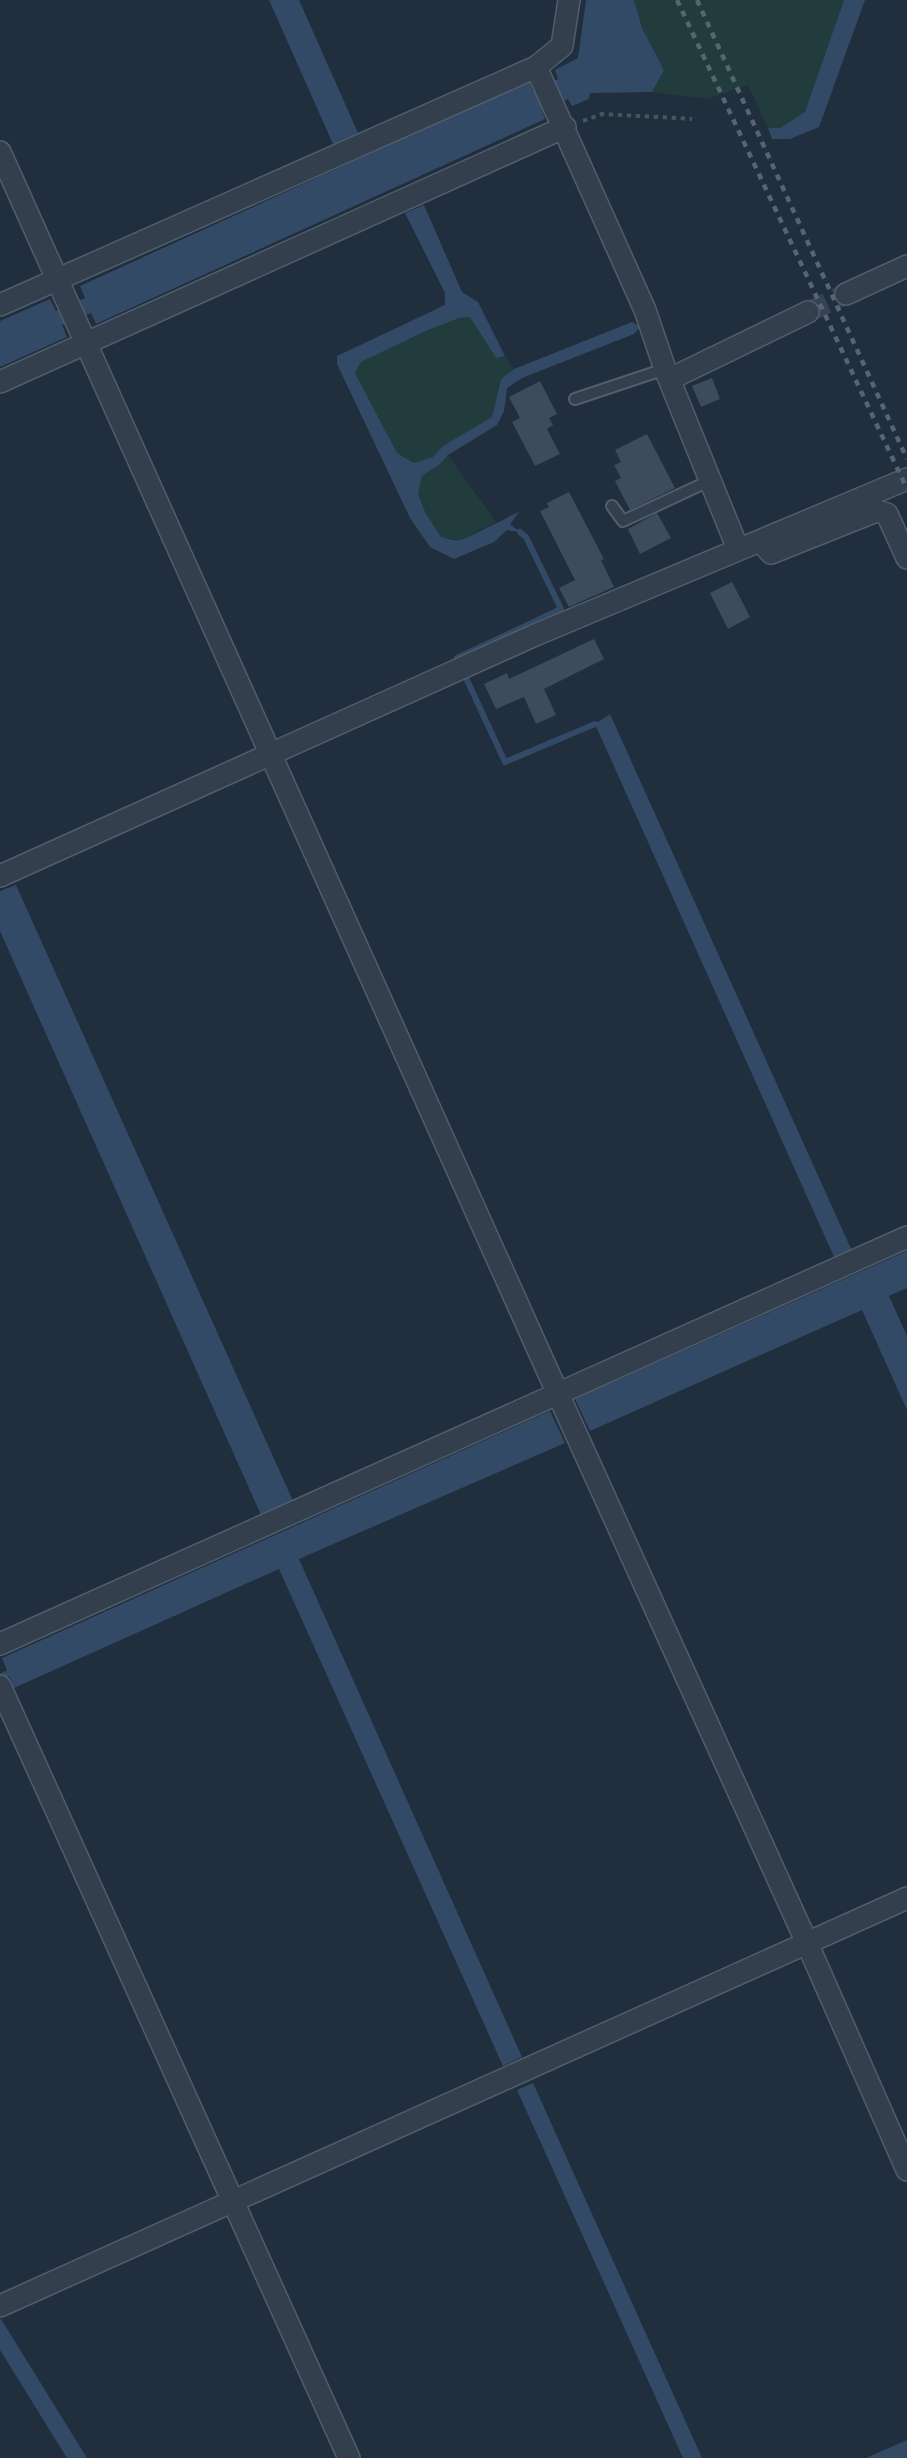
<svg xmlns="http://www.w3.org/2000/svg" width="907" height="2458" viewBox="0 0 907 2458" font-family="'Sofia Sans Condensed',sans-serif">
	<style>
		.green { fill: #223c3e }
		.water { fill: #324a66 }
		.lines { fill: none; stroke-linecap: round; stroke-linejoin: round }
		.stream { stroke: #324a66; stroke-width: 6 }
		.building { fill: #3c4c5d }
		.minor-tunnel { stroke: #354352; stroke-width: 21; stroke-dasharray: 21 10; stroke-linecap: butt }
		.service-casing { stroke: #525d6b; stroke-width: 14 }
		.minor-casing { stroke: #525d6b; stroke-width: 24 }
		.path { stroke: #40595b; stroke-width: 4; stroke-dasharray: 4.5 4.5; stroke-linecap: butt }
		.service { stroke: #343f4d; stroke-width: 10 }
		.minor { stroke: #343f4d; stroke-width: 21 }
		.rail { stroke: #566474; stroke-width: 4.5; stroke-dasharray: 6 6; stroke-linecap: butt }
	</style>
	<rect width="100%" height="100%" fill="#202e3d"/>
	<path class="green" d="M634 0H844L805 113 780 128H768L748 85 708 99 652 92 664 70 642 28Z
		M470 317 496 358 505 356 514 369 501 379 492 417 443 446 433 457 414 463 397 453 355 373 361 362 426 331 459 318Z
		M448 455 496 522 460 540 440 537 426 514 418 494 422 476 439 465Z"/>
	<path class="water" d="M269 0H299L358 133 333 144Z
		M586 0H634L642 28 664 70 652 92 590 93 589 99 572 106 568 99 542 111 545 119 96 324 91 313 62 325 67 337 0 367V321L50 299 56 311 85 298 80 286 529 81 533 91 558 79 555 70 578 58Z
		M844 0H865L819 127 790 139H772L768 128H780L805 112Z
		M424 205 462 292 478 302 505 356 496 358 470 317 459 318 426 331 361 362 355 373 397 453 414 463 433 457 443 446 492 417 501 379 514 369 632 322 640 327 634 334 522 378 507 388 504 411 497 425 448 455 439 465 422 476 418 494 426 514 441 537C446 538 454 541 460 540 466 539 513 515 520 511L510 524 520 532 507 530 494 542 454 559 430 547 410 518 337 364V356L445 305V293L405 213Z
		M610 714 852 1251 835 1259 595 724Z
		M16 885 293 1501 261 1515 0 931V891Z
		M907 1251V1288L889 1296 907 1336V1410L862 1310 590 1431 575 1399Z
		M550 1411 565 1443 299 1559 522 2057 503 2066 279 1569 14 1688 2 1658Z
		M533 2083 702 2458H683L517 2090Z
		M0 2319H1L87 2458H67L0 2350Z
		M907 2440V2458H866Z"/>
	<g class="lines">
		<path class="stream" d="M457 658 561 609 526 537 520 532
			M467 680 505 762 595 724
			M0 1677 16 1670"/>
	</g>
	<path class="building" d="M712 378 720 399 701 407 692 386Z
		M540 381 557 414 549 418 553 425 547 429 560 454 535 466 512 422 520 418 509 397Z
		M647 434 675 488 630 510 615 481 621 478 614 465 621 462 615 450Z
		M569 492 604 559 601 560 614 587 569 607 559 588 575 580 540 511 549 507 547 503Z
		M657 513 671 538 640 554 628 529Z
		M732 582 750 617 728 629 710 593Z
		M594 639 604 659 544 689 556 715 536 724 524 697 496 709 484 684 507 673 509 679Z"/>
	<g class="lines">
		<path class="minor-tunnel" d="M808 312 846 294"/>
		<defs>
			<path id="service" d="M575 399 665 369
				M612 506 623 521 709 481"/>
			<path id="minor" d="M536 67 645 310 665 369 738 549
				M0 152 558 1394 807 1943 907 2170
				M846 294 907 266
				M0 305 536 67 562 46 569 0
				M670 379 808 312
				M0 382 565 127
				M760 541 771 553 876 511 887 514 907 558
				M0 876 533 636 907 479
				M0 1644 907 1237
				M0 1686 349 2458
				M0 2306 907 1898"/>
		</defs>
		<use href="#service" class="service-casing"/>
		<use href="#minor" class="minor-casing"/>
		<path class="path" d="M583 121 602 114 692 119"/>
		<use href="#service" class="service"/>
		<use href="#minor" class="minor"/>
		<path class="rail" d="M677 0 907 489
			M697 0 907 459"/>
	</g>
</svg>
